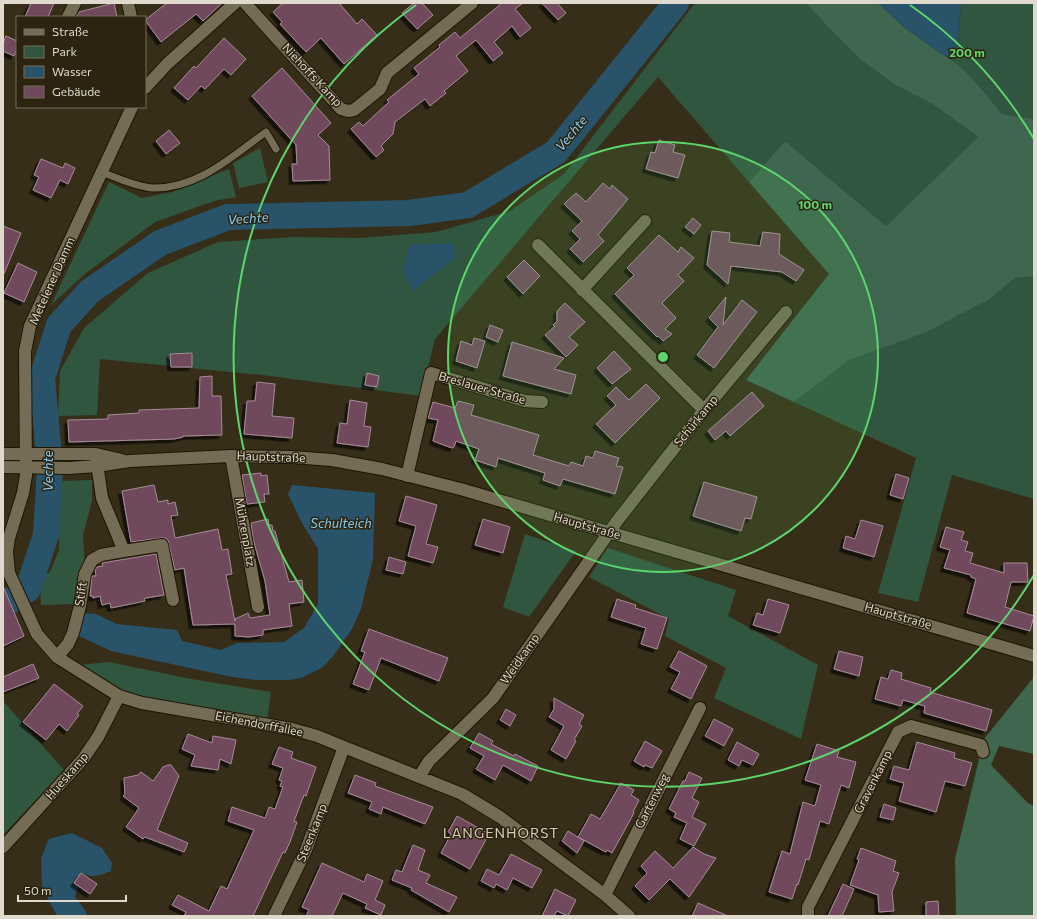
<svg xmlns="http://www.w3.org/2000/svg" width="1037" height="919" viewBox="0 0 1037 919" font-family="Commissioner,sans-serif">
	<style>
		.green { fill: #315640 }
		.forest { fill: #3f664e }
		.water { fill: #295368 }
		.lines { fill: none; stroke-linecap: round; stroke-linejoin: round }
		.river { stroke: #295368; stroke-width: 26 }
		.building { fill: #6f495b; stroke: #a68c98; filter: url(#shadow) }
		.lane-casing { stroke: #1e1603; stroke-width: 9 }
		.street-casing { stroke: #1e1603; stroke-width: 14 }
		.secondary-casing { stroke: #1e1603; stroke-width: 14 }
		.lane { stroke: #756c55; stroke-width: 7 }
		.street { stroke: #756c55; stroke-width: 12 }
		.secondary { stroke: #756c55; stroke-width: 12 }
		.ring { fill: none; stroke: #5dd56c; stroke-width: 2 }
		.labels { text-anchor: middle; stroke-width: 3; stroke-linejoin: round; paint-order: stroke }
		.street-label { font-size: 12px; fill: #dfdacd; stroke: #2c2410 }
		.water-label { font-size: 13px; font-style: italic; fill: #87cdf2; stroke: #2c2410 }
		.quarter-label { font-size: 14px; letter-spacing: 1px; fill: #d7ccb3; stroke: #2c2410 }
		.centre { fill: #5dd56c; stroke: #2c2410; stroke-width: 2 }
		.ring-label { font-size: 12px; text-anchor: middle; font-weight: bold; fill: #5dd56c; stroke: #2c2410; stroke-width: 3; stroke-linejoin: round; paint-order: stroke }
	</style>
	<defs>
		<filter id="shadow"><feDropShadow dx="-3.5" dy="3.5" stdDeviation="0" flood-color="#0009"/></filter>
	</defs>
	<rect width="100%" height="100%" fill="#362e19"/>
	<path class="green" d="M695 3H806L827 26 861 60 895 85 934 105 978 137 886 226 785 141 749 182 658 77 435 339 421 396 262 375 100 359 97 415 58 416 60 371 84 328 148 273 218 242 293 237 359 238 436 232 510 211 564 174Z
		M961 3H1034V119L1002 114 973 80 950 57 958 43Z
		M260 148 268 182 239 188 233 163Z
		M229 169 236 197 214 201 155 222 86 273 51 305 109 182 142 198 172 192Z
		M1034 277V499L952 475 918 602 878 593 916 458 794 402 849 360 925 333 990 299 1015 278Z
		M92 480V501L83 535 85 565 78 577 77 604 41 605 40 579 50 572 59 550V481Z
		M525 534 576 551 529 617 503 607Z
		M608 548 736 590 728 616 818 665 801 739 714 698 726 668 665 636 669 619 589 577Z
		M109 662 191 679 271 692 267 720 186 707 121 692 79 665Z
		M3 701 64 770 3 835Z"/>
	<path class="forest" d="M806 3H878L906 29 943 55C959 60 990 99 1002 114L1034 119V277L1015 278 990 299 925 333 849 360 794 402 746 380 829 274 749 182 785 141 886 226 978 137 934 105 895 85 861 60 827 26Z
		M1034 677V754L999 746 991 765 1028 803 1034 806V916H956L955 859 984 739Z"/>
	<path class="water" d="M878 3H961L958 43 950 57 943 55 906 29Z
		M454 243 455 258 425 281 413 292 403 271 410 245Z
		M292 485 375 493 373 559 361 609 352 629 334 655 322 668 301 678 289 680H257L232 677 111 651 79 636 84 613 96 614 117 624 177 630 182 641 221 650 237 643 284 642 304 628 318 604V549L302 523 288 494Z
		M72 833 102 848 112 863 111 871C99 876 93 878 81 873L74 883 78 886 75 897 87 913 86 916H57L42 887 41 858 49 839Z"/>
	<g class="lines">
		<path class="river" d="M10 601 28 589 46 535 50 468 42 378 59 325 90 291 160 243 228 217 409 213 468 205 556 152 676 3"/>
	</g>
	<path class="building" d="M31 3H54L48 17H25Z
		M114 3 117 17H76L79 12Z
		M167 3H222L203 21 196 14 161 42 145 20Z
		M283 3H339L357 24 362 19 377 35 344 64 321 38 306 52 280 24 282 22 273 12Z
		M414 3H422L433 15 417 29 402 13Z
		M502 3H523L515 9 531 28 520 37 512 26 494 42 503 53 493 61 476 40 456 56 468 71 444 91 446 93 430 106 425 99 395 122 393 134 381 146 384 150 376 157 351 129 359 122 363 126 389 102 387 100 419 74 414 68 440 47 439 45 455 32 460 38Z
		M542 3H557L566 13 558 20Z
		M6 36 17 41V49L14 56 3 51V43Z
		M224 38 246 59 231 75 224 69 205 89 201 86 188 100 174 88 194 66 196 68Z
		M282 68 331 123 318 135 329 146 330 180 293 181 292 164H297L296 145 252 96Z
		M169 130 180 143 166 154 156 141Z
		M659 140 675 145 673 152 685 155 678 178 646 169 651 152 655 153Z
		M41 159 63 168 65 163 75 168 68 184 60 180 51 198 33 190 39 177 34 175Z
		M603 183 610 189 612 185 628 199 598 235 604 241 583 262 570 249 580 239 572 231 582 221 564 204 576 193 586 202Z
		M693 218 701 225 694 234 685 227Z
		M3 226 21 233 3 276Z
		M712 231 730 233 729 242 760 246 763 232 780 234 779 254 804 270 796 281 782 272 731 266 728 284 707 265Z
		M659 235 678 252 681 247 694 258 678 275 684 281 662 303 676 318 665 329 672 334 663 341 658 336 657 337 615 294 634 275 627 268Z
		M524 260 540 276 523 294 507 277Z
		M18 263 37 272 24 302 4 293Z
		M726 297 723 325 742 300 757 312 714 368 697 355 718 327 709 318Z
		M565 303 585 322 569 337 578 345 566 357 545 335 555 326 553 325 557 321V311Z
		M490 325 503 330 498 342 486 337Z
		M474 338 485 341 477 368 456 361 461 341 472 345Z
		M512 342 564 358 554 369 576 375 571 394 503 376Z
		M614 351 631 369 612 384 597 368Z
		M192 353V367H171L170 354Z
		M367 373 379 376 377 387 365 385Z
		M212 376V396H221L222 435 183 436V437L174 439 69 442 68 420 108 419V415L139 413V410L199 408 200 377Z
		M257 382 275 384 272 416 294 418 292 438 244 434 247 401H255Z
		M646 384 660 398 615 443 596 424 616 405 607 396 616 387 629 400Z
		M752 392 764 406 730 436 726 431 715 440 708 431Z
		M350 400 367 403 364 426 371 427 368 447 337 443 340 423 347 424Z
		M458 401 474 405 471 415 539 435 533 455 569 466 571 462 583 466 586 456 593 458 595 451 619 458 616 466 623 467 615 494 563 479 560 486 543 480 545 473 498 458 496 467 475 460 479 449 456 441 454 447 452 448 433 441 438 420 428 418 433 402 455 408Z
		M261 473V476L267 475 269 494H264L265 502 247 504 242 475Z
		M896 474 909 478 903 499 890 495Z
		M704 482 757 497 751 519 745 518 741 531 693 516Z
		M154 485 158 502 168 500V504L175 502 178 515 171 516 175 538 218 529 222 550 228 549 232 574 226 575 235 621V619L248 613 250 618 270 615 265 581 253 539 251 523 268 519 269 525H272L273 531H275L289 582 302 580 304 602 289 604 292 626 263 630V635L249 637 235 636V624L193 625 184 568 175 570 168 540 165 538H161L131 542 122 491Z
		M406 496 437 505 426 544 438 547 433 563 408 556 416 526 399 521Z
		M483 519 510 527 503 553 475 545Z
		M861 520 883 526 874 557 843 548 846 536 855 539Z
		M946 527 964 532 961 540 968 542 965 551 973 553 970 563 1004 573V563H1027L1028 582H1011L1005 607 1034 616 1030 631 967 613 976 579 971 577V575L944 568 950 550 940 547Z
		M156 554 164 595 146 598 144 599 145 601 111 608 110 603 102 605 100 596 93 598V596H90L92 576H96L95 570 97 567 103 566 102 563Z
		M389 557 406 562 403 574 386 570Z
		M3 586 24 636 3 646Z
		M617 599 636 605 635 608 667 618 657 649 641 644 646 628 611 617Z
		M768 599 789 605 780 633 753 625 757 613 763 615Z
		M369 629 448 658 439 681 381 658 369 690 353 684 365 652 361 651Z
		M679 651 707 666 691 699 671 689 680 672 670 667Z
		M839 651 863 657 859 676 834 669Z
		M33 664 39 678 3 692V677Z
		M891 670 902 673 901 679 931 688 930 692 992 710 986 731 924 713 925 706 903 700 901 706 875 699 881 677 888 679Z
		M54 684 83 706 77 714 79 715 67 731 59 724 46 740 23 722Z
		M554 698 584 715 579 724 582 726 574 740 576 741 566 759 551 750 564 726 549 717 554 709Z
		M506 709 516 715 510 726 500 720Z
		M714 719 733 729 724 746 705 736Z
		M479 733 493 741 491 744 514 756 515 754 538 766 531 781 503 765 495 780 476 769 484 756 470 748Z
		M188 734 212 743 213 736 236 740 231 764 220 759 218 770 191 766 195 755 182 749Z
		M645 741 662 751 652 768 645 765 644 767 634 761Z
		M737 742 759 754 753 765 742 760 739 766 728 760Z
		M917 742 955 753 954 758 972 763 965 786 945 781 936 812 899 801 904 783 890 779 894 766 909 770Z
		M817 744 839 751 837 757 856 762 849 788 841 785 829 824 820 821 809 860 806 859 798 885 797 884 792 899 769 892 782 851 790 854 803 802 815 806 821 785 805 780Z
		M279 747 293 752 291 758 316 767 306 796 304 795 294 821 297 822 290 842 285 853 283 852 253 916H184L186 912 172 905 178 895 209 911 221 886 227 889 239 863 254 830 228 821 232 807 265 818 269 807 275 809 283 787 280 786 282 781 279 780 283 768 272 764Z
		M168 765H171L179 776 157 830 188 843 184 852 145 837 143 839 126 827 139 808 123 796 125 794 124 778 138 775 141 772 153 781 163 767Z
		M689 772 702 778 692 798 699 802 692 817 706 824 694 846 680 839 687 823 674 817 676 813 669 809 683 781H685Z
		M355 775 376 783 375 786 433 807 425 824 383 807 381 814 369 809 372 802 348 793Z
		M621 783 634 790 631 795 639 800 633 812 634 813 612 853 607 850 606 852 578 837 591 814 600 819Z
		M884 804 896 808 893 820 880 817Z
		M457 816 489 834 470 869 441 853 451 834 448 832Z
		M568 831 584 841 577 853 562 841Z
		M413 845 425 850 418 870 430 875 426 883 457 897 449 912 411 890 412 888 392 880 396 870 402 872Z
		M693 847 704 854 716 858 689 897 670 879 649 900 635 886 647 873 641 866 655 851 673 868Z
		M861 848 896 861 893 871 899 873 892 892 894 911 879 912 878 895 850 885 859 860 857 859Z
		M511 854 542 870 532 888 513 878 507 890 496 884 494 888 481 881 487 869 499 875Z
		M322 863 364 882 367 874 383 881 375 900 385 905 381 915 365 908 367 904 343 893 332 916H306L309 910 302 907Z
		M81 873 97 884 90 894 74 883Z
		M843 884 854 889 842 916H828Z
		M555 889 576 900 568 916 557 911 554 916H542Z
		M938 901 939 916H926V902Z
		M698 903 728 916H692Z"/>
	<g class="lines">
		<defs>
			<path id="lane" d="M101 172C118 178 136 187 153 188 198 189 232 156 266 132L276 149"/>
			<path id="street" d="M128 3 131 17
				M245 3 341 109 348 111 354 110 380 89 387 73 472 3
				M68 17 75 3
				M145 88 167 64 235 3
				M132 107 30 326 25 351 26 475 23 493 9 538 7 552 9 573 37 634 57 657 119 696 142 703 292 729 317 736 344 747 462 794 500 817 605 895 629 916
				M538 245 704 410
				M582 290 645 221
				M231 456 258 607
				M407 476 431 373 525 401 542 402
				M124 551 162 545 173 600
				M57 657 68 644 73 633 80 606 85 574 92 560 101 555 124 551 102 498 96 456
				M419 777 429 761 493 698 617 521 704 410 786 312
				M3 847 83 759 98 737 119 696
				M605 895 700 708
				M274 916 306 850 344 747
				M808 916V907L898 732 911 726 981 745 983 752"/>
			<path id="secondary" d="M3 454H96L122 460
				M3 467 69 468 97 466 129 461 231 456 292 457 332 460 382 469 464 490 1034 656"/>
		</defs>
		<use href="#lane" class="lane-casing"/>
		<use href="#street" class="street-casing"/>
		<use href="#secondary" class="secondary-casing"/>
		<use href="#lane" class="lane"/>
		<use href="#street" class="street"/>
		<use href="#secondary" class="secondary"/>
	</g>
	<circle cx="663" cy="357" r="215" fill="#5dd56c" fill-opacity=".12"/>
	<g class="ring">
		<circle cx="663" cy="357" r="215"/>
		<path d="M1034 575A430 430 0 1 1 416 5M910 5A430 430 0 0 1 1034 139"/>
	</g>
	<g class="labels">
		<g class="street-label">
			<text transform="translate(312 75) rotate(47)" y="4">Niehoffs Kamp</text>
			<text transform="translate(52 281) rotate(-66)" y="4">Metelener Damm</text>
			<text transform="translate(482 388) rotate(16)" y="4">Breslauer Straße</text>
			<text transform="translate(696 421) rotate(-51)" y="4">Schürkamp</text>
			<text transform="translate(271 457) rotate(2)" y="4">Hauptstraße</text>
			<text transform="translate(587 526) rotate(16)" y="4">Hauptstraße</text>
			<text transform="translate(245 532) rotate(80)" y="4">Mührenplatz</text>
			<text transform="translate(81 594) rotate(-81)" y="4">Stift</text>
			<text transform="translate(898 616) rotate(16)" y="4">Hauptstraße</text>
			<text transform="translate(520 659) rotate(-55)" y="4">Weidkamp</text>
			<text transform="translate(259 724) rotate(11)" y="4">Eichendorffallee</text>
			<text transform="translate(67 776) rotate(-49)" y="4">Hueskamp</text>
			<text transform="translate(873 782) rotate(-63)" y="4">Gravenkamp</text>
			<text transform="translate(652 801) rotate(-63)" y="4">Gartenweg</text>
			<text transform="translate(312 833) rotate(-68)" y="4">Steenkamp</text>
		</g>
		<g class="water-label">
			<text transform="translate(571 133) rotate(-50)" y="5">Vechte</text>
			<text transform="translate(248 218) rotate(-4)" y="5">Vechte</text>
			<text transform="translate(48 471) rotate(-90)" y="5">Vechte</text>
			<text x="341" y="528">Schulteich</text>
		</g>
		<g class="quarter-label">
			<text x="501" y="838">LANGENHORST</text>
		</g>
	</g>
	<circle cx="663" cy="357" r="6" class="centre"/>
	<g class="ring-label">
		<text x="967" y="57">200 m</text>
		<text x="815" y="209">100 m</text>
	</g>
	<rect width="1037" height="919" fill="none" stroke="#dfdacd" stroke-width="8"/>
	<rect x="16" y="16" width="130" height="92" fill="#2c2410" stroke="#746d5c"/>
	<rect x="24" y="29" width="20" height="6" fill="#756c55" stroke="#746d5c"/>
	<text x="52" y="36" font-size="12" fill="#dfdacd">Straße</text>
	<rect x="24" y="46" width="20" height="12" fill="#315640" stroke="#746d5c"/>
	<text x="52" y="56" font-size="12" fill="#dfdacd">Park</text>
	<rect x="24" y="66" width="20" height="12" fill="#295368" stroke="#746d5c"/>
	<text x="52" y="76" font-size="12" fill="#dfdacd">Wasser</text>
	<rect x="24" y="86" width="20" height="12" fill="#6f495b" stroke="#746d5c"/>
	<text x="52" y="96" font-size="12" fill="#dfdacd">Gebäude</text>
	<path d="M18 895v6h108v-6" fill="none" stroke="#dfdacd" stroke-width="2"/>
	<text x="24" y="895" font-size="12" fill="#dfdacd" stroke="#2c2410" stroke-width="3" paint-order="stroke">50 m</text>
</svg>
